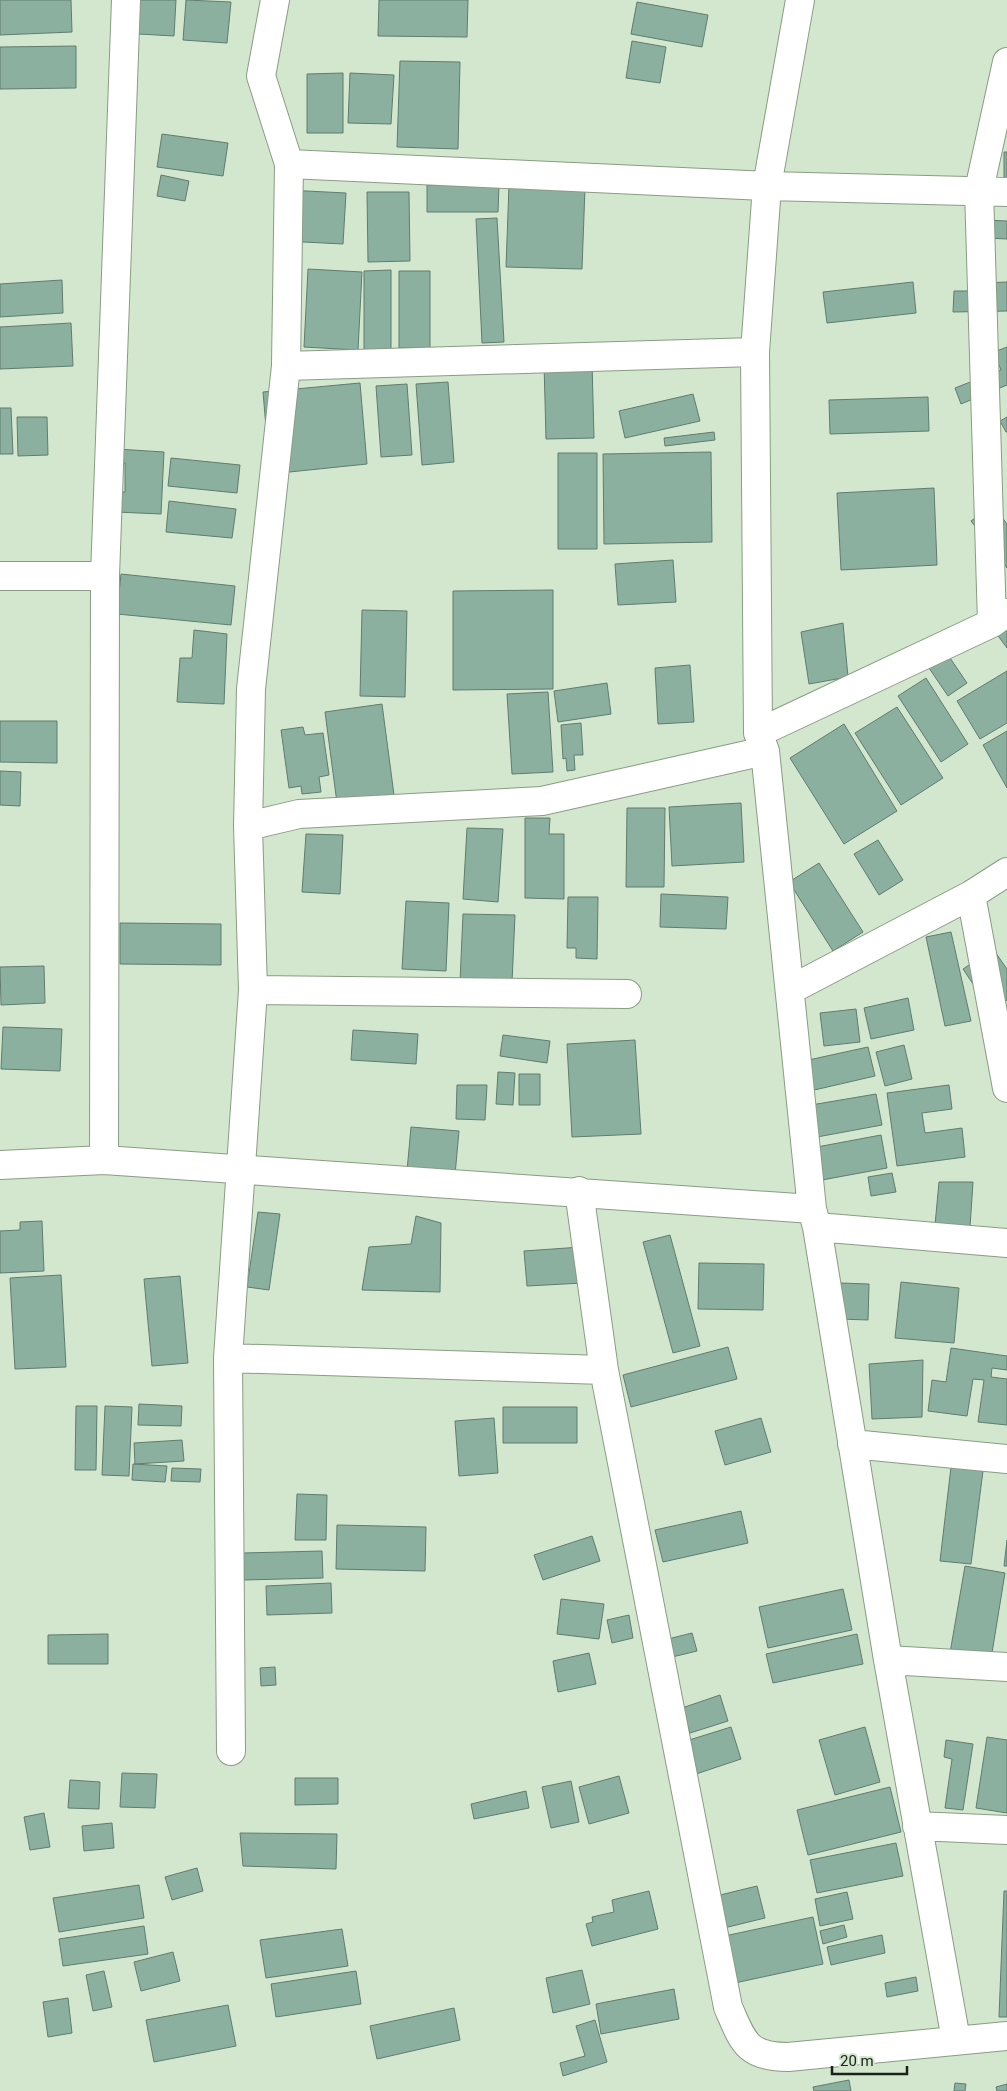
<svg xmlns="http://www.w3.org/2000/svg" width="1007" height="2091" viewBox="0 0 1007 2091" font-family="Roboto,sans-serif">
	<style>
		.building { fill: #8cb09f; stroke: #5f7c6f }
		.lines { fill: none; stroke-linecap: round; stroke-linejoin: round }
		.minor-casing { stroke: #899c84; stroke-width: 30 }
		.minor { stroke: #fff; stroke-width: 28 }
	</style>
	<rect width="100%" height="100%" fill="#d3e7ce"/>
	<path class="building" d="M0 0H71L72 32 0 35Z
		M123 0H176L174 36 121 33Z
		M186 0 231 2 227 43 183 40Z
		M379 0H468L467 37 378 36Z
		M637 2 708 15 702 47 631 34Z
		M632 41 666 47 660 83 626 78Z
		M76 46V88L0 89V47Z
		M400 61 460 62 458 149 397 147Z
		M343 73V133H307V74Z
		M350 73 394 75 391 124 348 123Z
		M162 134 228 143 223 176 157 167Z
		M1004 152H1007V182H1004Z
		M161 175 189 181 185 201 157 196Z
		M427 185H499L498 212H427Z
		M509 185 585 188 582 269 506 267Z
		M287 190 346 193 343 244 284 241Z
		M367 192H409L410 261 368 262Z
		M497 218 504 342 482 343 476 219Z
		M986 220 1007 221V239L986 238Z
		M308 269 362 272 358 350 304 347Z
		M391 270V350H364V271Z
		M399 271H430V348H399Z
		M62 280 63 313 0 317V284Z
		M913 282 916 313 827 323 823 292Z
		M1007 282V311L953 312 954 291H982V283Z
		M71 323 73 366 0 369V327Z
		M1007 347V385L961 404 955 388 1001 370 994 352Z
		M592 362 594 438 546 439 544 363Z
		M448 382 454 462 422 465 416 384Z
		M360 383 367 464 270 474 263 392Z
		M407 384 412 455 381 457 376 386Z
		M693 394 700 421 625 438 619 411Z
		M928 397 929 431 830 434 829 400Z
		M0 408H11L13 454H0Z
		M17 417H47L48 455 18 456Z
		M1007 417V432H1006L1000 421Z
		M714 432 715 440 665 446 664 438Z
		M117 449 164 452 161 514 116 512V492H125V463H117Z
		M711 452 712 542 604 544 603 454Z
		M558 453H597V549H558Z
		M171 458 240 465 237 493 168 486Z
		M934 488 937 565 841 570 837 493Z
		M169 501 236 509 232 538 166 532Z
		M993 505 1007 524V568L971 521Z
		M673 560 676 602 618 605 615 564Z
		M121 574 235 586 231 625 117 614Z
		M553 590V689L453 690V591Z
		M362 610 407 611 405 697 360 696Z
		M843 623 848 677 809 684 801 632Z
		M1007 625V648L996 633Z
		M194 630 227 634 224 704 177 702 180 658H192Z
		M948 655 967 683 948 696 929 668Z
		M690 665 694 722 658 724 655 668Z
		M1007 671V723L980 739 957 701Z
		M926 678 968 744 941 762 898 696Z
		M607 683 611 714 558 722 554 691Z
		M548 692 553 772 512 774 507 694Z
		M382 704 394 795 337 803 325 712Z
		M897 707 943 778 901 805 855 733Z
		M0 721H57V763L0 762Z
		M581 723 583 755H574L575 770 567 771 566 758 563 759 561 725Z
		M844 724 897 811 844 844 790 758Z
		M303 727 305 735 323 733 329 775 319 777 321 792 302 794 301 786 289 788 281 730Z
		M1007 731V788L983 745Z
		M0 771 21 772 20 806 0 805Z
		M741 803 744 862 672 866 669 807Z
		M627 808H665L664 887H626Z
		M525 818H550L549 834H564V899L525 898Z
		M467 828 503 829 498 902 463 899Z
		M306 834 343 835 340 894 302 892Z
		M878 840 903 880 879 895 854 854Z
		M819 863 863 932 833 951 789 882Z
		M661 894 728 897 726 929 660 927Z
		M568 897H598L597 959 576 958V948H567Z
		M406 901 449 903 446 971 402 969Z
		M463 914 515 915 512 983 460 982Z
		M120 923 221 924V965L120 964Z
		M951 932 971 1021 945 1026 926 937Z
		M993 949 1007 969V1000L991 1011 963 969Z
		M44 966 45 1003 1 1005 0 967Z
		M908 998 914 1030 871 1039 864 1008Z
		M856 1009 860 1042 824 1046 820 1013Z
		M3 1027 62 1029 60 1071 1 1069Z
		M353 1030 418 1034 416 1064 351 1060Z
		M503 1035 550 1041 547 1063 500 1056Z
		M635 1040 641 1134 572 1137 567 1044Z
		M904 1045 912 1079 885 1086 876 1052Z
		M868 1047 875 1076 810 1091 804 1061Z
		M498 1072 515 1073 513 1105 496 1104Z
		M519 1074H540V1105H519Z
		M457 1085H487L485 1120 456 1119Z
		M949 1085 952 1109 922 1113 925 1133 962 1128 965 1157 897 1166 887 1093Z
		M876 1094 882 1125 817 1137 811 1105Z
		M411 1127 459 1131 455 1175 407 1171Z
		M881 1135 887 1168 822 1180 817 1147Z
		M892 1173 896 1192 871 1196 868 1177Z
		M939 1182H973L970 1227 935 1225Z
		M258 1212 280 1214 269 1290 247 1287Z
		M416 1216 441 1223 440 1292 362 1290 369 1247 411 1244Z
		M42 1221 44 1271 0 1273V1231L20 1230V1222Z
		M670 1235 700 1346 673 1353 643 1242Z
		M581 1247 583 1283 527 1286 524 1251Z
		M699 1263 764 1264 763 1310 698 1309Z
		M61 1275 66 1367 15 1369 10 1278Z
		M180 1276 188 1363 152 1366 144 1279Z
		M901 1282 959 1288 954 1343 895 1338Z
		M840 1283 869 1284 868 1320 839 1319Z
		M728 1347 737 1379 631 1407 623 1375Z
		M951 1348 1007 1356V1370L992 1368 991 1377 1007 1379V1425L978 1422 984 1380 973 1379 967 1416 928 1411 932 1380 946 1382Z
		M923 1360 922 1417 872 1419 869 1364Z
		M139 1404 182 1406 181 1426 138 1425Z
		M76 1406H97L96 1470H75Z
		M105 1406 132 1407 129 1476 102 1475Z
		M503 1407H577V1443H503Z
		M494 1418 498 1473 459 1476 455 1421Z
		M761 1418 771 1452 725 1465 715 1431Z
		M182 1440 184 1461 135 1464 134 1443Z
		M133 1464 167 1466 165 1482 132 1480Z
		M951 1467 983 1471 971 1564 940 1561Z
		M172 1468 201 1469 200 1482 171 1481Z
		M297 1494 327 1495 326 1540H295Z
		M741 1511 748 1543 663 1562 655 1530Z
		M337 1525 426 1527 425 1571 336 1569Z
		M592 1536 600 1561 543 1580 534 1555Z
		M1007 1540V1566H1004Z
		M322 1551 323 1578 244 1580 243 1553Z
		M965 1566 1005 1573 991 1659 950 1653Z
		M331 1583 332 1613 267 1615 266 1586Z
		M843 1589 852 1630 768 1648 759 1607Z
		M561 1599 604 1604 599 1639 557 1634Z
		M629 1615 633 1638 612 1643 607 1620Z
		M692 1633 697 1651 664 1659 660 1641Z
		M108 1634V1664H48V1635Z
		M857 1634 863 1664 773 1683 766 1654Z
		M589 1653 596 1684 558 1692 553 1661Z
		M275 1667 276 1685 261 1686 260 1668Z
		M720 1695 728 1721 690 1733 682 1708Z
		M731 1727 741 1759 696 1774 686 1741Z
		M865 1727 880 1782 835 1795 819 1740Z
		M987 1737 1007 1740V1813L976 1808Z
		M946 1740 973 1744 963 1810 945 1808 952 1759 944 1757Z
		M122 1773 157 1774 155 1808 120 1807Z
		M619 1776 629 1813 589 1824 579 1787Z
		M295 1778H338V1804L295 1805Z
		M70 1780 100 1782 99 1809 68 1808Z
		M571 1781 579 1822 551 1828 542 1787Z
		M890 1787 901 1832 808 1855 797 1810Z
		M526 1791 529 1808 474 1819 471 1804Z
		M44 1813 50 1847 30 1850 24 1817Z
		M112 1823 114 1848 84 1851 82 1826Z
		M240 1833 337 1834 336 1869 243 1866Z
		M896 1843 903 1876 817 1893 810 1860Z
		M197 1868 203 1891 172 1900 165 1877Z
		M139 1885 144 1918 59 1932 53 1898Z
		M757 1886 765 1918 724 1928 716 1896Z
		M649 1891 658 1929 592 1946 586 1924 593 1922 592 1917 614 1912 612 1900Z
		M1004 1891H1007V2017H999Z
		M847 1892 853 1919 820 1926 815 1899Z
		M813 1917 823 1964 730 1984 720 1937Z
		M844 1925 847 1937 823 1944 820 1931Z
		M144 1926 148 1954 63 1966 59 1939Z
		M342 1929 348 1966 266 1978 260 1940Z
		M882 1935 885 1953 831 1965 827 1947Z
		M173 1952 180 1981 141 1991 134 1962Z
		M582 1970 590 2004 553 2013 546 1978Z
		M104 1971 112 2007 93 2011 86 1975Z
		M356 1971 361 2004 276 2017 271 1984Z
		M916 1977 918 1991 887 1997 885 1983Z
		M674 1989 679 2019 601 2034 596 2004Z
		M68 1998 72 2033 48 2037 43 2002Z
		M228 2005 236 2046 154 2062 146 2020Z
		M454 2008 460 2040 377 2059 370 2026Z
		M595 2020 607 2062 563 2076 560 2063 585 2056 576 2026Z
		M849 2080 851 2091H814L813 2087Z
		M955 2083 966 2084 965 2091H954Z
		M1007 2084V2091H997L996 2087Z"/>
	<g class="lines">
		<defs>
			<path id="minor" d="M800 0 767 186 755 352 758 733 765 751 812 1209
				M289 164 767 186 1007 192
				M286 366 755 352
				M0 576H105
				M992 623 979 190 1007 62
				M758 733 992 623 1006 613
				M248 826 299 814 542 801 765 751
				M971 895 1007 1088
				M253 990 627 994
				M790 990 971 895 1007 872
				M104 1160 105 576 126 0
				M0 1165 104 1160 812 1209 817 1227 1007 1243
				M579 1191 604 1370 728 2007C743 2041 746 2057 788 2057L1007 2036
				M817 1227 888 1660 956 2040
				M228 1358 604 1370
				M852 1444 1007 1459
				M888 1660 1007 1667
				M231 1751 228 1358 253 990 248 826 251 689 286 366 289 164 261 76 275 0
				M917 1826 1007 1830"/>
		</defs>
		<use href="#minor" class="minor-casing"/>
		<use href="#minor" class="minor"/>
	</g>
	<path d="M832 2066v8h75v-8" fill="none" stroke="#1a2118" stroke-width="2.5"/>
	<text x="840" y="2066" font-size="15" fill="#1a2118" stroke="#d3e7ce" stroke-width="4" paint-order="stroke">20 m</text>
</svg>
